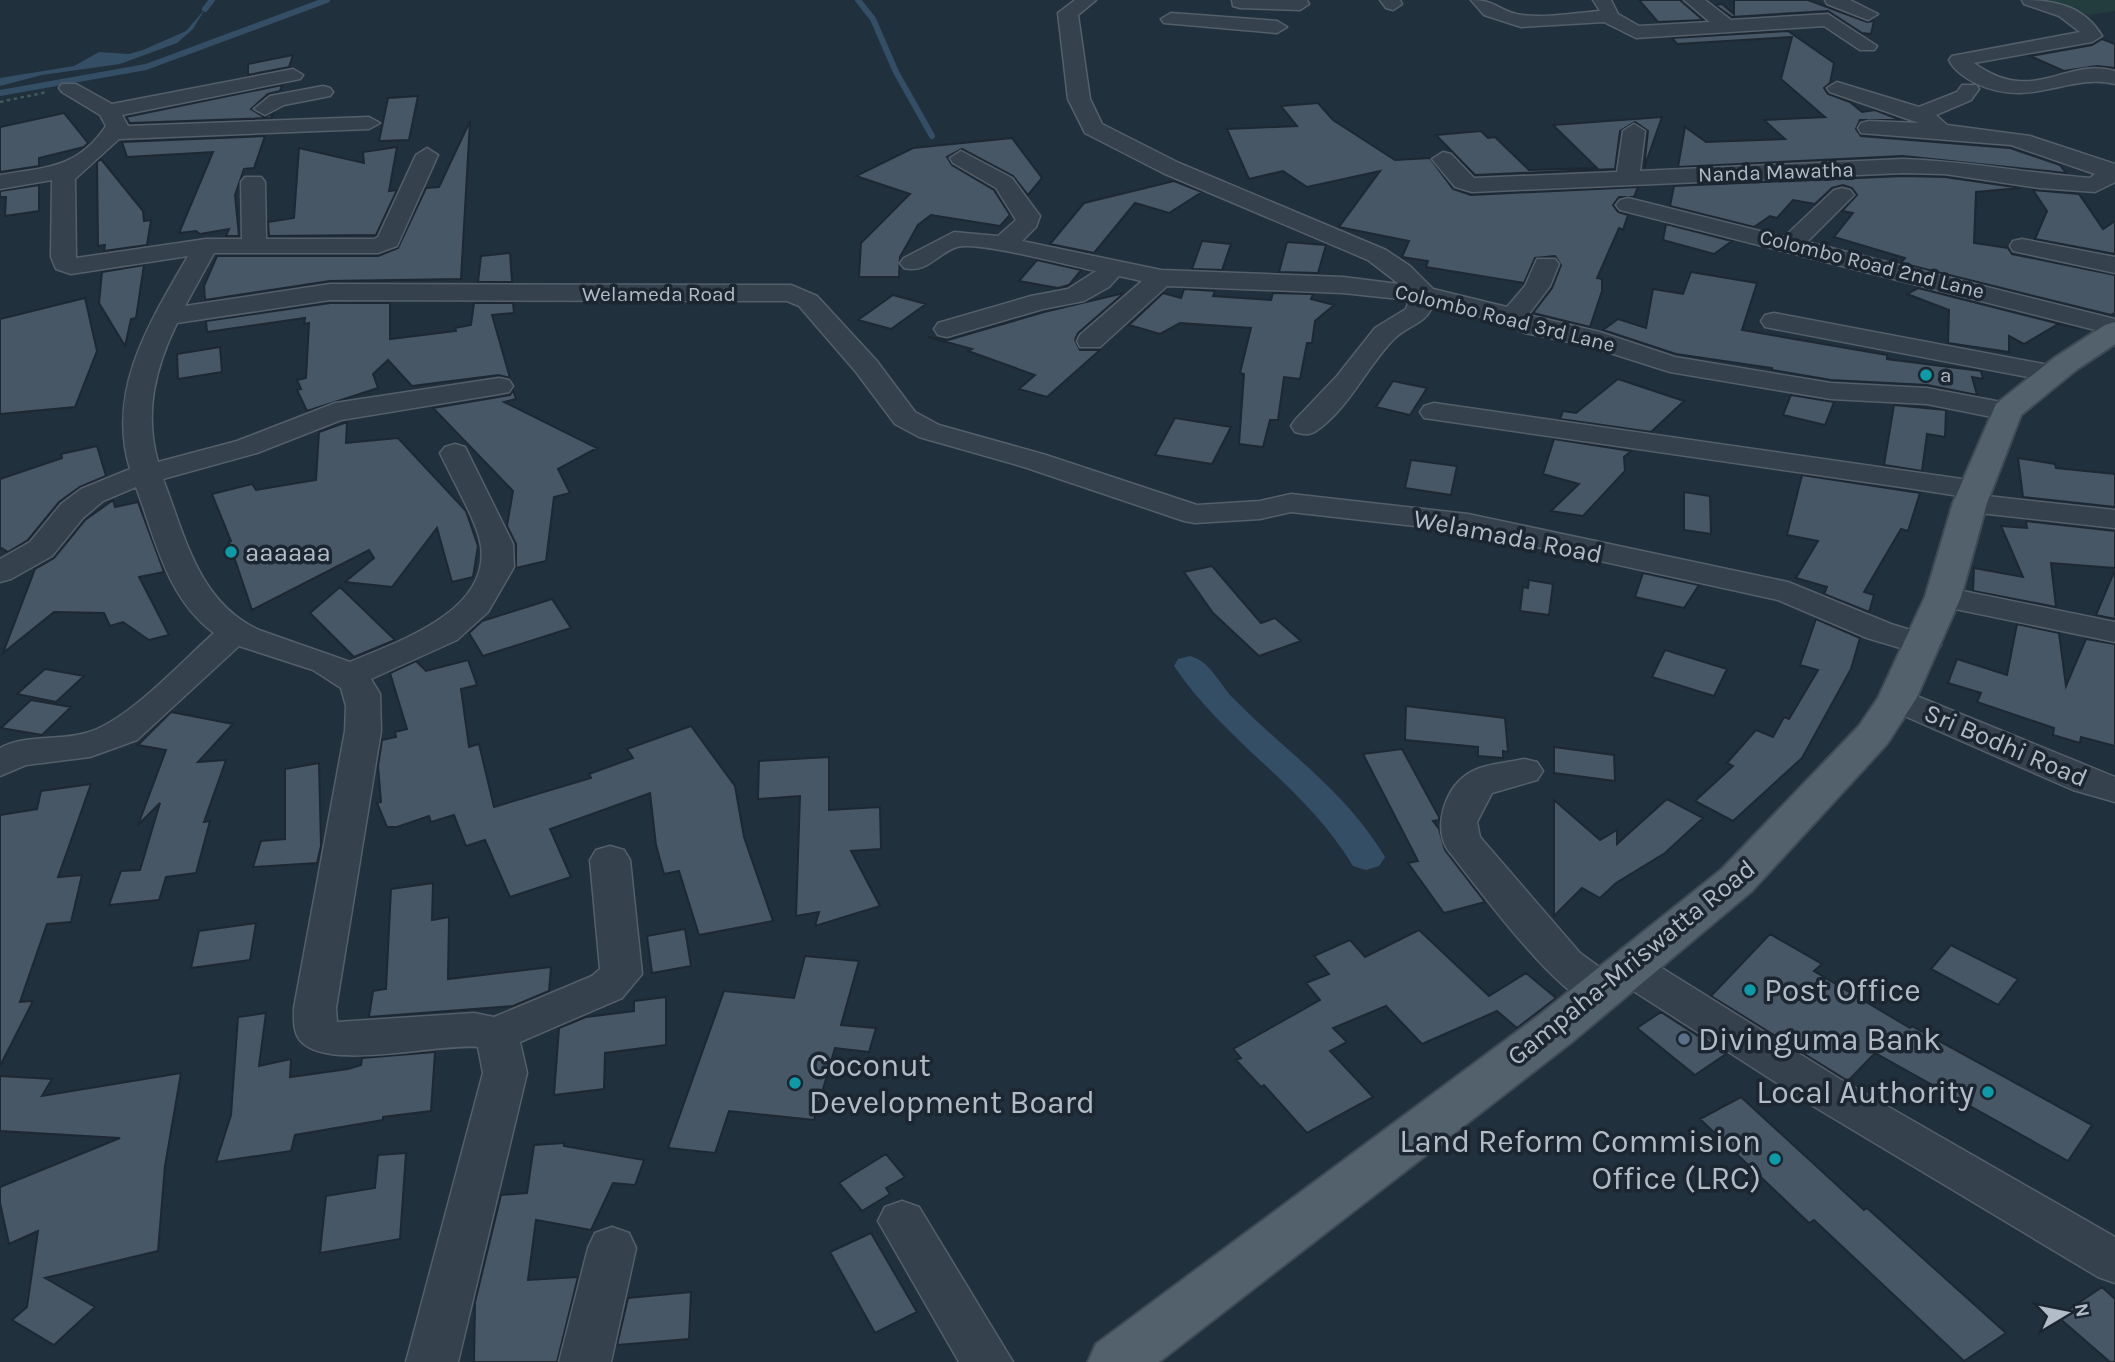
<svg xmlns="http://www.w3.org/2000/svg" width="2115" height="1362" viewBox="0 0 2115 1362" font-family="Karla,sans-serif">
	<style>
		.green { fill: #233d3e }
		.water { fill: #344e65 }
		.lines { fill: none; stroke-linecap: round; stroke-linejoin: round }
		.stream { stroke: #344e65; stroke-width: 6 }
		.canal { fill: #344e65; fill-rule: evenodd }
		.building { fill: #475766; stroke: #1d2833; stroke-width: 2 }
		.minor-casing { stroke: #545f6a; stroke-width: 3 }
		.major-casing { stroke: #3f4a55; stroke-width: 4 }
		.path { stroke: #415a5a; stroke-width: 2.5; stroke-dasharray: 3.5 3.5; stroke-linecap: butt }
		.minor { fill: #35414d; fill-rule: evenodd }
		.major { fill: #53616d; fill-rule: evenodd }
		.culture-dot { fill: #0f9aa8; stroke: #1b2631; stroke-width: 2.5 }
		.service-dot { fill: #5c6f8a; stroke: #1b2631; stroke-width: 2.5 }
		.labels { text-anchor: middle; stroke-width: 7; stroke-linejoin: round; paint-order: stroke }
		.far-street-label { font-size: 21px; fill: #b1bcc8; stroke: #1b2631 }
		.far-poi-label { font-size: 21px; fill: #b1bcc8; stroke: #1b2631; text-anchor: start }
		.street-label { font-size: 26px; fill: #b1bcc8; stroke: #1b2631 }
		.poi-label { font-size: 26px; fill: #b1bcc8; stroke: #1b2631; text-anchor: start }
		.near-poi-label { font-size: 32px; fill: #b1bcc8; stroke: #1b2631; text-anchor: start }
	</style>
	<rect width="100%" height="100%" fill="#21303d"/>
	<path class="green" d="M2046 0H2115V11L2089 15Z"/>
	<path class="water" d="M205 9 193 29 177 43 120 64 42 75 0 86V78L74 66 99 52 129 54 143 50 186 31Z"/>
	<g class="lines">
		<path class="stream" d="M858 0 873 19 896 72 932 136
			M205 9 212 0
			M0 93 146 67 327 0"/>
		<path class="canal" d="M1190 656C1211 661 1220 686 1235 700 1290 756 1343 788 1385 857L1379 866 1366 870 1353 866C1306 787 1225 742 1174 666L1178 659Z"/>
	</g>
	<path class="building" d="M1639 0H1680L1703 20 1658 22Z
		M1734 0H1808L1867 22 1874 21 1871 34 1862 33 1828 11 1732 17 1715 5 1722 4 1734 14Z
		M1788 31 1834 63 1830 83 1824 88 1828 94 1850 102 1862 112 1875 110 1901 120H1860L1856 129 1861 136 2010 148 2060 165 2066 173 1903 156 1678 167 1685 127 1706 142 1785 139 1764 120 1825 117 1781 79 1792 37 1677 44 1672 38Z
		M2102 39 2115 44V68L2097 66 2064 71 2030 56 2092 45Z
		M293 55 289 67 248 75V64Z
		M282 85 280 91 268 94 251 109 264 117 273 114 271 118 130 123 126 117Z
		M418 96 409 140 379 141 388 98Z
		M1318 103 1333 120 1395 160 1430 158 1453 189 1471 195 1638 187 1634 197H1619L1613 205 1618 212 1628 215 1623 230 1619 228 1597 278 1602 279V291L1590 327 1533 313 1552 288 1561 265 1555 256 1535 258 1524 283 1426 267 1428 261 1402 257 1409 241 1339 227 1380 171 1307 187 1283 171 1249 179 1227 129 1297 126 1281 106Z
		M64 113 88 143 84 147 39 158V166L0 172V127Z
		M1662 117 1644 168 1648 131 1635 122 1620 131 1615 169 1475 175 1436 135 1481 131 1488 138 1495 137 1529 170 1597 168 1553 125Z
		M470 121 461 279 330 281 205 300 204 286 217 256H378L398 248 426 188 439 187Z
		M265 136 254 168 244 169 235 195 239 236H226L229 229 200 234 196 231 179 233 213 152 127 157 122 142Z
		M1012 138 1042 178 1028 195 1013 176 962 149 947 157 952 165 994 190 1010 215 1000 226 931 215 918 225 900 257 899 277H859L861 243 910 194 856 176 913 148Z
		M397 147 389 191 397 190 376 235 269 236 268 222 294 218 299 148 364 163 363 152Z
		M101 159 143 211 144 221 151 220 147 245 104 251 105 245 98 246 97 162Z
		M1903 176 1945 177 2021 188 1976 192 1974 243 2008 248 2012 254 2115 275V313L2111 315 1901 263 1905 258 1834 237 1853 213 1842 211 1857 195 1852 188 1843 185 1832 188 1815 204 1793 200 1777 218 1770 216 1754 227 1670 206 1674 186Z
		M1174 181 1202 192 1169 213 1135 203 1094 253 1050 244 1084 203Z
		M39 185V211L5 216 6 197H0V191Z
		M2033 190 2079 194 2103 229 2115 221V254L2035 239 2047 211Z
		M1666 224 1732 241 1714 254 1663 240Z
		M1202 241 1231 244 1222 270 1192 269Z
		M1287 242 1326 245 1318 273 1279 272Z
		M510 253 512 282H478L481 256Z
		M1037 260 1046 262 1081 270 1069 285 1058 288 1019 281Z
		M144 265 136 318 131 319 125 346 99 303 102 272Z
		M1691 272 1757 283 1742 330 1887 355V359L1981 371 1983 379 1972 377 1977 395 1927 385 1831 380 1772 370V368L1676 354 1603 330 1618 319 1646 328 1653 289 1683 294Z
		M1918 288 2080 329 2058 324 2024 344 2009 336V352L1948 343 1949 310 1907 294Z
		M1184 289 1215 291 1213 296 1271 300 1273 293 1313 294 1311 299 1334 305 1315 321 1312 343H1307L1300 379 1284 377 1278 420H1270L1263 447 1239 444 1244 374 1240 373 1251 328 1180 323 1160 334 1129 325 1163 293 1181 298Z
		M1124 293 1078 333 1075 340 1080 350H1100L1047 397 1019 389 1035 375 968 351 972 349 928 337 948 340 1044 312Z
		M893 295 926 304 891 329 858 320Z
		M85 298 97 351 75 407 0 414V319Z
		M330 303H390V339L456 331 455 328 471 325 474 303H513L514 313 492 315 510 378 499 375 412 386 388 360 373 374 378 388 307 411 297 390 301 389 297 380 306 378 309 323 304 324 305 318 207 332 206 321Z
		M220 347 222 372 178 379 177 354Z
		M1618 379 1684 401 1651 432 1560 419 1563 411 1576 413Z
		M1393 381 1427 388 1410 415 1376 407Z
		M513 390 516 399 504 402 597 448 558 469 570 493 554 497 546 561 516 568V544L507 526 513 491 433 408 510 395Z
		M1791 395 1834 402 1825 425 1783 415Z
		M1894 405 1946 410 1945 437 1927 434 1922 471 1884 465Z
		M1175 418 1231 427 1212 464 1155 455Z
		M347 422 346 443 398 438 466 511 478 546 473 577 452 582 437 528 392 587 345 582 374 558 369 550 252 610 229 542 231 541 212 494 252 484 256 490 316 480 319 432Z
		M1554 439 1631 451 1624 457 1625 471 1583 516 1551 511 1579 484 1543 474Z
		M97 446 106 476 80 487 59 502 28 540 8 552 0 547V479L62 458 61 454Z
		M2018 458 2055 464 2056 468 2115 474V507L2023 497Z
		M1411 460 1457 466 1451 495 1405 488Z
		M1802 475 1920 493 1908 531 1901 529 1864 592 1874 595 1869 612 1824 594 1827 587 1796 578 1818 541 1787 535Z
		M1684 492 1710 496 1711 534 1684 530Z
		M113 500 115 507 138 502 164 572 139 577 169 635 149 640 123 622 110 626 104 613 54 612 3 653 35 569 54 558 85 520Z
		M2026 521 2115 531V568L2051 563 2056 607 1973 591 1974 568 2023 577 2001 526 2027 528Z
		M1212 566 1261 623 1275 618 1301 641 1259 656 1213 613 1184 572Z
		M2115 570V619L2096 615Z
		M1643 573 1699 585 1684 608 1635 597Z
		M1529 580 1553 584 1549 615 1520 611 1523 587 1528 588Z
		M340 587 395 640 354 657 310 613Z
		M552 599 571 628 483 656 469 633 482 621Z
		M1816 619 1860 638 1851 669 1802 758 1733 821 1695 801 1733 766 1727 763 1756 730 1773 737 1784 717 1789 719 1818 670 1800 665Z
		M2017 624 2059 633 2066 686 2086 639 2115 644V746L2081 737 2080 743 2053 735 2054 728 1977 702 1981 693 1948 683 1957 659 2007 675Z
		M1665 650 1727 669 1714 696 1652 677Z
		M468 660 477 685 461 689 469 747 479 744 494 807 591 778 589 774 633 758 627 749 691 726 735 786 744 837 773 921 699 935 679 871 664 874 656 845 650 793 550 829 571 877 510 897 485 840 466 846 454 815 431 822 429 816 397 827H387L377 803 381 802 378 766 382 740 396 737 395 732 407 729 390 673 416 661 426 671Z
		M45 669 84 676 56 702 17 694Z
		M31 700 71 707 42 735 1 728Z
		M1406 706 1505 718 1508 752 1503 751V758L1478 756V747L1405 740Z
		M171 712 233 724 198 762 226 760 204 822 210 821 196 873 166 877 159 900 109 905 121 871 140 870 160 803 138 825 166 750 138 745Z
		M1554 747 1614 755 1615 781 1554 773Z
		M1402 749 1439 817V820L1433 821 1439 829 1445 850 1485 902 1444 913 1408 863 1418 861 1363 754Z
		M829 757V810L880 807 881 849 851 851 880 906 815 926 819 912 796 916 800 796 758 799 759 761Z
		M319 763 321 846 317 863 253 867 261 841 285 839V769Z
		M91 784 58 877 82 875 71 922 47 924 20 1002 33 1001 0 1066V815L37 809 41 791Z
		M1667 799 1703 818 1665 853 1616 883 1600 898 1582 888 1554 916V800L1600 840 1617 830V844Z
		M433 883 432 920 449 917 448 979 551 967 549 991 513 1006 369 1017 373 991 386 989 391 889Z
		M256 923 250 960 191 968 199 931Z
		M685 929 691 966 652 973 647 936Z
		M1419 930 1489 996 1526 973 1556 998 1517 1028 1497 1011 1422 1044 1386 1006 1333 1028 1347 1042 1330 1051 1373 1097 1307 1133 1264 1085 1261 1087 1236 1060 1241 1058 1233 1049 1320 1000 1306 983 1329 974 1314 956 1350 940 1365 957Z
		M1770 934 1822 964 1814 971 1910 1028 1912 1026 2092 1125 2068 1161 1875 1053 1848 1081 1711 996Z
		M1951 945 2018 979 1998 1005 1931 969Z
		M805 956 859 961 841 1025 876 1028 869 1052 835 1048 814 1120 729 1111 715 1153 668 1148 724 991 794 998Z
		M666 997V1045L605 1053 604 1089 554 1095 559 1028 586 1017 634 1011V1001Z
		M1661 1012 1726 1054 1695 1075 1637 1028Z
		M266 1013 259 1066 291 1059 290 1077 348 1069 361 1065 362 1058 435 1052 431 1111 383 1117V1120L295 1135 291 1151 216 1162 231 1115 238 1017Z
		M181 1073 165 1166 158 1251 45 1278 95 1307 54 1345 12 1320 27 1307 38 1231 9 1244 0 1203V1187L120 1138 0 1131V1076L52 1079 42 1096Z
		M1741 1097 1864 1210 1867 1208 2006 1333 1964 1361 1814 1220 1809 1223 1700 1119Z
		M564 1143V1146L644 1160 635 1185 613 1183 591 1230 536 1220 528 1280 578 1277 557 1362H474L475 1302 501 1195 527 1193 534 1145Z
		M406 1153 400 1239 320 1253 326 1196 375 1188 378 1155Z
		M886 1154 905 1177 886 1188 890 1194 862 1211 839 1183Z
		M871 1233 917 1312 875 1333 830 1252Z
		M2102 1287 2115 1299V1362H2110L2058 1317Z
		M691 1292 689 1339 617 1345 628 1298Z"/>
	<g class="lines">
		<defs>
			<path id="minor" d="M1075 0H1096L1078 15 1090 99 1102 124 1179 163 1386 250 1410 266 1433 289 1507 307 1525 286 1537 259H1555L1559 264 1550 286 1528 315 1600 332 1675 357 1831 383 1927 388 2017 405 2021 411 2017 417 2007 420 1927 404 1831 399 1670 372 1585 345 1525 333 1494 320 1433 304C1427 324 1408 325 1394 339 1368 365 1347 411 1316 431 1309 436 1302 434 1295 432L1291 426 1295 420 1337 376 1375 328 1406 309 1409 300 1343 293 1167 286 1100 347H1080L1077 341 1080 335 1142 281 1119 276 1109 287 1084 301 1043 309 947 337 938 335 934 329 938 323 1031 296 1068 289 1096 271C1070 266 979 241 957 247 938 253 927 274 904 268L900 263 904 258 954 232 998 236 1016 220 996 188 953 163 950 158 961 151 1012 178 1040 216 1036 227 1022 241 1161 270 1343 277 1399 284 1368 260 1163 173 1085 133 1068 99 1058 13Z
				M1232 0H1307L1309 4 1300 10 1240 8 1233 6Z
				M1380 0H1400L1402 4 1393 10 1386 8Z
				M1471 0C1498 0 1499 12 1522 15 1548 18 1574 13 1600 11L1593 0H1611L1618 14 1639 26 1710 22 1684 0H1705L1731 20 1828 14 1877 46 1874 50H1860L1824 26 1636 38 1604 22 1521 27 1484 15Z
				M1825 0H1850L1878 14 1868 20 1827 4Z
				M2022 0C2055 0 2084 6 2102 36L2092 42 1974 63C2034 107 2066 56 2115 71V84C2068 73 2032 109 1977 84 1967 79 1954 71 1949 60L1952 56 2080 32 2059 16 2024 4Z
				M1171 13 1277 21 1287 27 1277 33 1164 23 1161 19Z
				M293 69 303 75 300 79 122 115 128 126 369 117 380 123 369 129 119 139 75 179 76 258 206 239H242L241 182 245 177H261L265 182 266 239H374L378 237 416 155 427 148 438 155 397 246 378 253H214L185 306 330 284 791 285 817 296 876 360 915 412 939 425 1046 455 1197 505 1260 501 1291 494 1468 514 1788 582 1891 624 1936 638 1941 645 1936 652 1924 655 1867 638 1778 600 1468 532 1291 512 1260 519 1195 523 1184 521 1024 467 919 437 895 424 856 372 799 306 787 301 330 300 177 323C155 368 144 413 158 462L237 441 335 403 499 378 509 380 513 386 509 392 499 394 341 420 257 453 163 479C185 536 198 602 259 630L350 662C397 642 490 612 481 546 478 523 451 477 440 453L445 447 455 444 465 447 513 544 514 567 488 612 457 640 371 679 380 694 381 731 336 1008 337 1022 474 1013 494 1017 592 976 600 969 590 860 596 850 610 846 624 850 630 860 642 974 622 998 520 1042 527 1073 458 1362H406L483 1073 478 1047C437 1043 324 1073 299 1039 293 1030 294 1019 294 1008L345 731 346 706 341 688 313 670 239 646 137 740 90 757 26 765 0 776V748C26 734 59 741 86 733 127 722 181 662 214 633 167 599 155 538 136 487L103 501 83 518 52 556 11 579 0 582V559L30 542 61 504 81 489 130 469C106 390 150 322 188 256L71 274 56 269 51 257 52 180 0 189V175C46 167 77 169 106 126L100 115 62 92 59 88 62 84H76L112 104Z
				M1837 82 1919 107 1957 92 1962 85H1976L1979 89 1971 100 1936 115 1947 125 2030 136 2115 164V182L2095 192 2039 188 1945 174 1903 173 1472 192 1455 187 1432 159 1443 152 1451 154 1474 178 1617 172 1623 131 1634 124 1645 131 1640 171 1903 159C1966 161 2027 173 2090 178L2095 174 2011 145 1861 133 1858 128 1861 123 1869 121 1919 123 1830 92 1827 88Z
				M323 86 330 88 333 92 330 96 284 105 265 115 254 109 270 96Z
				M1842 188 1850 190 1854 195 1807 242 2115 319V335L1620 210 1616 205 1620 200 1628 198 1784 237 1834 190Z
				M2022 239 2115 257V273L2013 251 2010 246 2013 241Z
				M1774 313 2054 366 2064 368 2068 374 2064 380 2054 382 1765 327 1761 321 1765 315Z
				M1434 403 1976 481 1987 484 1991 490 1987 496 2115 510V528L1970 512 1959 510 1955 503 1959 496 1908 488 1424 418 1420 412 1424 406Z
				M1943 587 2115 622V642L1931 604 1927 597 1931 590Z
				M1897 688 2115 777V802L2073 790 1884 707 1879 699 1884 691Z
				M1524 759 1537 762 1543 771 1537 780 1492 793 1477 822 1480 837 1580 953 1613 977 1608 968 1614 957 1629 953 1644 957 1840 1079 2115 1237V1283L2098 1277 1808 1103 1618 981 1623 991 1617 1002C1613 1004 1606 1007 1601 1007 1562 1005 1474 882 1447 849 1434 827 1444 791 1466 775 1481 764 1506 763 1524 759Z
				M902 1201 919 1207 1013 1362H959L878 1221 885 1207Z
				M612 1227 629 1233 636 1248 611 1362H559L588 1248 595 1233Z"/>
			<path id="major" d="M2115 322V344L2076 370 2021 415 1987 503 1961 597 1916 699 1887 744 1752 891 1572 1042 1159 1362H1088L1096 1344 1538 1016 1722 869 1859 726 1878 698 1925 597 1953 503 1996 404 2054 358 2105 325Z"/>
		</defs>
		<use href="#minor" class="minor-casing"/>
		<use href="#major" class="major-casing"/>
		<path class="path" d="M0 102 47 92"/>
		<use href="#minor" class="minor"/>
		<use href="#major" class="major"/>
	</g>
	<g class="culture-dot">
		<circle cx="1926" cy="375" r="7"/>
		<circle cx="231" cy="552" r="7"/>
		<circle cx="1750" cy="990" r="7"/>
		<circle cx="795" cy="1083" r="7"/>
		<circle cx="1988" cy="1092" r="7"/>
		<circle cx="1775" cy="1159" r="7"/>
	</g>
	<circle class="service-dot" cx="1684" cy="1039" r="7"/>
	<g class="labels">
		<g class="far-street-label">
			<text transform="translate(1776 172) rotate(-2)" y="7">Nanda Mawatha</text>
			<text transform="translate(1872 264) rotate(14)" y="7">Colombo Road 2nd Lane</text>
			<text x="659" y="301">Welameda Road</text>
			<text transform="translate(1505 318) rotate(14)" y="7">Colombo Road 3rd Lane</text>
		</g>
		<g class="far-poi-label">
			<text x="1940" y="382">a</text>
		</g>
		<g class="street-label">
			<text transform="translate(1508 536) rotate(11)" y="9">Welamada Road</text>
			<text transform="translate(2006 745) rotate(23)" y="9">Sri Bodhi Road</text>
			<text transform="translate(1631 962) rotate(-39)" y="9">Gampaha-Mriswatta Road</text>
		</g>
		<g class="poi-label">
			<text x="245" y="561">aaaaaa</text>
		</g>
		<g class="near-poi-label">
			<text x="1764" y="1001">Post Office</text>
			<text x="1698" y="1050">Divinguma Bank</text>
			<text x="809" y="1076">Coconut<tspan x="809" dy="37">Development Board</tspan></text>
			<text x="1974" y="1103" text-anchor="end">Local Authority</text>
			<text x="1761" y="1152" text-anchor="end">Land Reform Commision<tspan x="1761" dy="37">Office (LRC)</tspan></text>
		</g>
	</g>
	<g transform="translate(2066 1313) rotate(80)" stroke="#1b2631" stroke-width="5" paint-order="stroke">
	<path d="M0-5L12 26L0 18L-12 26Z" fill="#b1bcc8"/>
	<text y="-10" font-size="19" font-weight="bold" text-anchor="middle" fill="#b1bcc8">N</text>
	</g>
</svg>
